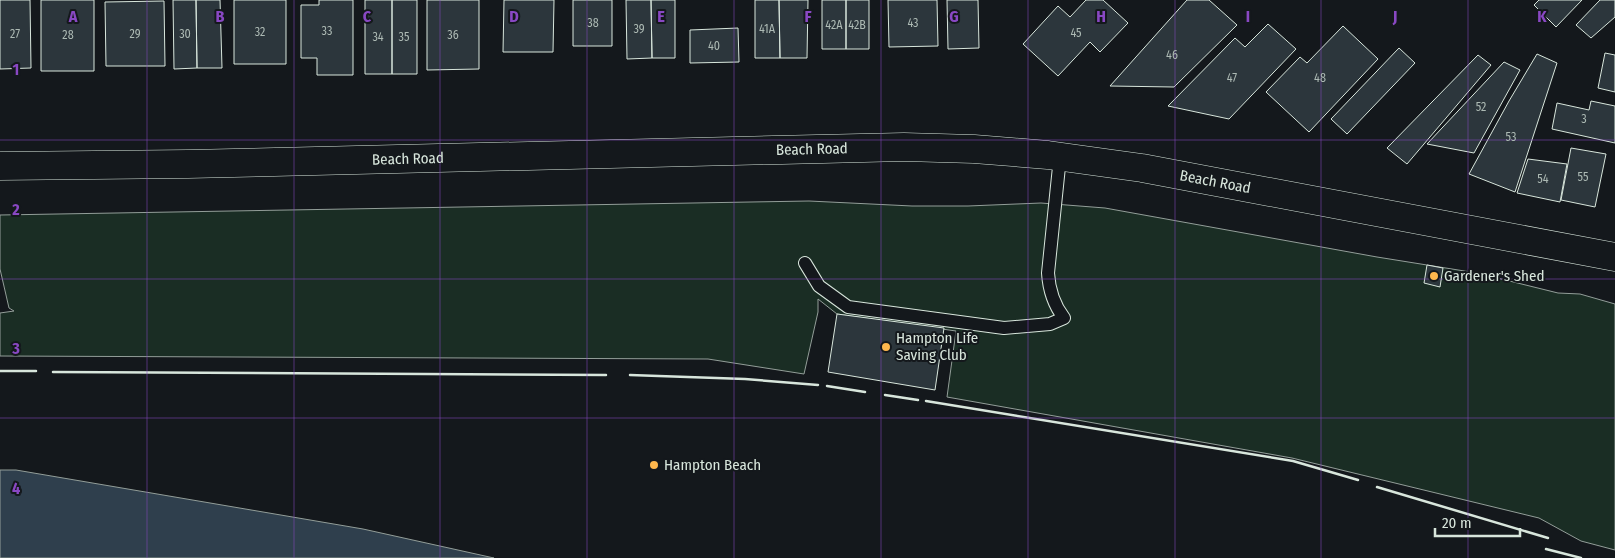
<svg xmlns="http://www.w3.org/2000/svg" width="1615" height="558" viewBox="0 0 1615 558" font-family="'Fira Sans Condensed',sans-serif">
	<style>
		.green { fill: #1a2d24; stroke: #939e99 }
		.water { fill: #2f3f4d; stroke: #939e99 }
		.building { fill: #2c363c; stroke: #d8e6dc }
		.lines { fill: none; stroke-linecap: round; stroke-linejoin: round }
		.service-casing { stroke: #d8e6dc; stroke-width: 14 }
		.primary-casing { stroke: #d8e6dc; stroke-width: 29 }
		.service { stroke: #14181c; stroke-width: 12 }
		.primary { stroke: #14181c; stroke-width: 28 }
		.wall { stroke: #d8e6dc; stroke-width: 2.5 }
		.grid { fill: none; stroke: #8948c3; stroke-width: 1; stroke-opacity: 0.55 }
		.poi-dot { fill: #ffb74d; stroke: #14181c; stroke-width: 2 }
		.labels { text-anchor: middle; stroke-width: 4; stroke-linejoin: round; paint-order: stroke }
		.number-label { font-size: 12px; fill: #adbab4 }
		.street-label { font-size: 15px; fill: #d8e6dc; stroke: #14181c }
		.poi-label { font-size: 15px; fill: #d8e6dc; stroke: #14181c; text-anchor: start }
		.grid-label { font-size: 16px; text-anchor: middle; font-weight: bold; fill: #8948c3; stroke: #14181c; stroke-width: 4; stroke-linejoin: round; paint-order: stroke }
	</style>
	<rect width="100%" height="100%" fill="#14181c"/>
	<path class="green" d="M809 201 912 206H968L1041 203 1105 208 1377 257 1477 273 1558 293 1580 294 1615 304V550L1581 541 1539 518 1292 458 947 397 956 331 837 314 818 299V312L804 374 708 359 0 356V313L14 311 9 308 0 269V215Z"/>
	<path class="water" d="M0 470H16L363 529 494 558H0Z"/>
	<path class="building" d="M0 0H30L31 68 0 69Z
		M41 0H94V71H41Z
		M173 0H196L197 68 174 69Z
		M196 0H220L222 68H197Z
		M234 0H286V64H234Z
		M319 0H353V75H317V58H301V5H319Z
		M365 0H392V74H365Z
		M392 0H417V74H392Z
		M427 0H479V69L427 70Z
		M504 0H554L553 52H503Z
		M573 0H612V46H573Z
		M626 0H651L652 58 627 59Z
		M651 0H675V58H652Z
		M755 0H779L780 58H755Z
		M779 0H808L807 58H780Z
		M822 0H846V49H822Z
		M846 0H869V49H846Z
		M888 0H937L938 46 889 47Z
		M947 0H978L979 48 948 49Z
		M1086 0H1103L1128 23 1100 52 1090 42 1058 76 1023 44 1058 6 1070 17Z
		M1187 0H1209L1237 25 1174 87 1110 86Z
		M1539 0H1582L1556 27 1534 5Z
		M1600 0H1615V17L1591 38 1576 25Z
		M164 1 165 66H106L105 2Z
		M1268 24 1296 49 1229 119 1168 106 1235 38 1245 47Z
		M1343 26 1378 59 1309 132 1266 92 1300 57 1307 63Z
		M738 28 739 62 690 63V30Z
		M1399 48 1415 63 1347 134 1331 119Z
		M1605 53 1615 55V92L1598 88Z
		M1537 54 1557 63 1515 192 1469 174 1509 101Z
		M1478 55 1491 65 1407 164 1387 148Z
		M1504 62 1520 70 1474 153 1427 144Z
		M1591 101 1615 106V143L1552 129 1557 103 1589 110Z
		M1571 148 1606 154 1595 207 1561 200Z
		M1528 159 1567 164 1560 202 1517 193Z
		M1427 265 1443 268 1440 287 1424 283Z
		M837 314 944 328 935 390 828 372Z"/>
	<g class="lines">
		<defs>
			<path id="service" d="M805 263 819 286 848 307 1004 328 1050 324 1064 318C1054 305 1049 290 1048 273L1060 157"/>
			<g id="primary">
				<path id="s1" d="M0 166 188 164 904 147 974 149 1048 155 1142 168 1615 257"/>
			</g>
		</defs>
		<use href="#service" class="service-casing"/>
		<use href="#primary" class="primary-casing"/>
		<use href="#service" class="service"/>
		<use href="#primary" class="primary"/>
		<path class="wall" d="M0 371H36
			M53 372 606 375
			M630 375 745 379 818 385
			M827 386 865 392
			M885 395 918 400
			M926 401 1293 461 1358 480
			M1377 487 1548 538
			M1546 549 1581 558"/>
	</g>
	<path class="grid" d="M147 0V558M294 0V558M440 0V558M587 0V558M734 0V558M881 0V558M1028 0V558M1175 0V558M1321 0V558M1468 0V558M0 140H1615M0 279H1615M0 418H1615"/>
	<g class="poi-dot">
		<circle cx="1434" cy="276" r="5"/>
		<circle cx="886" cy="347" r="5"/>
		<circle cx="654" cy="465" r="5"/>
	</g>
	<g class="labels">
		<g class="number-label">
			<text x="593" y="27">38</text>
			<text x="913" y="27">43</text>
			<text x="834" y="29">42A</text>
			<text x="857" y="29">42B</text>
			<text x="639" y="33">39</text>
			<text x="767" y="33">41A</text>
			<text x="327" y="35">33</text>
			<text x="260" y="36">32</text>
			<text x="1076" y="37">45</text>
			<text x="15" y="38">27</text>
			<text x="135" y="38">29</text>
			<text x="185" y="38">30</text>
			<text x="68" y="39">28</text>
			<text x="453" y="39">36</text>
			<text x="378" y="41">34</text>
			<text x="404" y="41">35</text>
			<text x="714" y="50">40</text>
			<text x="1172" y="59">46</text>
			<text x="1232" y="82">47</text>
			<text x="1320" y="82">48</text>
			<text x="1481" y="111">52</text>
			<text x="1584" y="123">3</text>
			<text x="1511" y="141">53</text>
			<text x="1583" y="181">55</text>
			<text x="1543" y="183">54</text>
		</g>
		<g class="street-label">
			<text dy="5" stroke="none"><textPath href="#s1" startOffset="812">Beach Road</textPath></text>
			<text dy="5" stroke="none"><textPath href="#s1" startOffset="408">Beach Road</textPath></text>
			<text dy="5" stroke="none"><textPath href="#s1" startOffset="1218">Beach Road</textPath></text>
		</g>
		<g class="poi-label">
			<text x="1444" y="281">Gardener's Shed</text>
			<text x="896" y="343">Hampton Life<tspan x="896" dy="17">Saving Club</tspan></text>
			<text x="664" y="470">Hampton Beach</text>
		</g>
	</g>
	<g class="grid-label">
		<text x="73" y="22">A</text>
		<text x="220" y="22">B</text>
		<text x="367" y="22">C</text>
		<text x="514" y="22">D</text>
		<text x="661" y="22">E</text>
		<text x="808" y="22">F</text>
		<text x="954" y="22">G</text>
		<text x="1101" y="22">H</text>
		<text x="1248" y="22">I</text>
		<text x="1395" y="22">J</text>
		<text x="1542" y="22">K</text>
		<text x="16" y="75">1</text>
		<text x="16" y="215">2</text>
		<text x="16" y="354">3</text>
		<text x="16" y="494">4</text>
	</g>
	<path d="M1435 528v8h85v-8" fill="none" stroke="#d8e6dc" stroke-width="2.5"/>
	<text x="1442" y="528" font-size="15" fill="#d8e6dc" stroke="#14181c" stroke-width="4" paint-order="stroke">20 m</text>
</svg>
